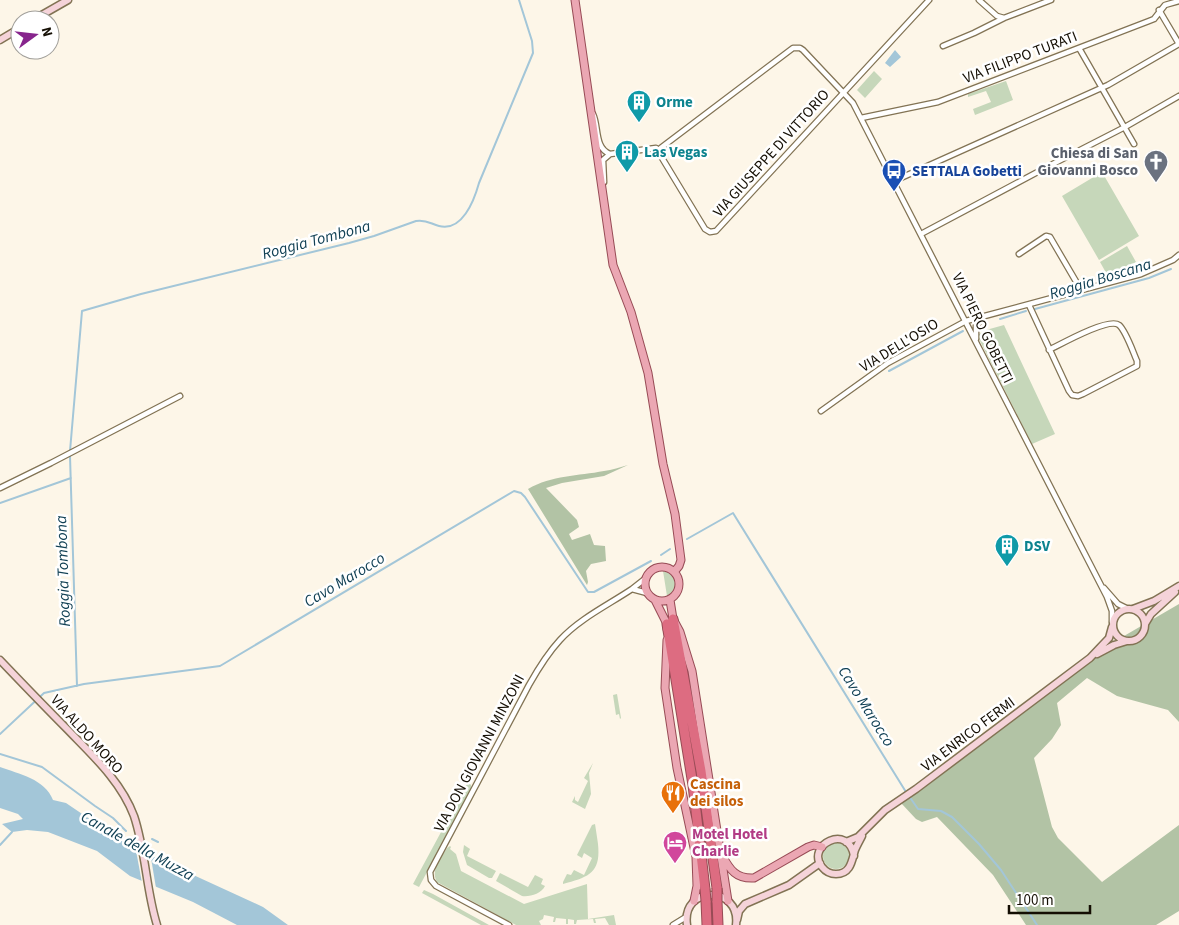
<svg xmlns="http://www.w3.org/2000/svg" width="1179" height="925" viewBox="0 0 1179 925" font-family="'Source Sans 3',sans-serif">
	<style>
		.green { fill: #c6d7ba }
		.forest { fill: #b2c3a5 }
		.water { fill: #a3c6d8 }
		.pier { fill: #fdf6e8 }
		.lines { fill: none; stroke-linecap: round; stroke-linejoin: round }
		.stream { stroke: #a3c6d8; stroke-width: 2 }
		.street-casing { stroke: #827354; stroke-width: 7 }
		.secondary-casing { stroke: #827354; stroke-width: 9 }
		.primary-casing { stroke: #974b55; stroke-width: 9 }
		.highway-casing { stroke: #974b55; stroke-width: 11 }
		.street { stroke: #fff; stroke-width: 4.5 }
		.secondary { stroke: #f5d3d9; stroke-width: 6 }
		.primary { stroke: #eba7b3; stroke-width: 7 }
		.highway { stroke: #dd6c81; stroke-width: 9 }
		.highway-bridge-casing { stroke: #974b55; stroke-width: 11; stroke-linecap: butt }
		.highway-bridge { stroke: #dd6c81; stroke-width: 9 }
		.labels { text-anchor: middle; stroke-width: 5; stroke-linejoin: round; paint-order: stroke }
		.street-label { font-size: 15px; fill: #140e03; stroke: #fff }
		.culture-label { font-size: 15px; font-weight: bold; fill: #0d838f; stroke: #fff; text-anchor: start }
		.worship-label { font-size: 15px; font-weight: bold; fill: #5b616d; stroke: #fff; text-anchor: end }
		.transit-label { font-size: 15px; font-weight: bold; fill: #164399; stroke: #fff; text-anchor: start }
		.food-label { font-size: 15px; font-weight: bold; fill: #c56008; stroke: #fff; text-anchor: start }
		.hotel-label { font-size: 15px; font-weight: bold; fill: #b23c85; stroke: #fff; text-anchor: start }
		.water-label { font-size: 16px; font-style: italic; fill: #124155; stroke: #fff }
	</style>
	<rect width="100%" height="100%" fill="#fdf6e8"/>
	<path class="green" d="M874 71 882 79 865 98 857 90Z
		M1006 81 1013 100 975 115 973 109 991 102 986 91 968 97V94Z
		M1102 172 1139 236 1099 260 1062 196Z
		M1127 246 1136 262 1109 278 1100 262Z
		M1004 325 1055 434 1032 444 979 339V334L986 330Z
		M663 571 671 573 676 580V590L667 596Z
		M617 694 621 718 620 719 619 714 616 715 613 695Z
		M593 763 589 773 591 794 585 809 572 802 575 796V800L578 802 588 781 584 778Z
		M468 782 471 785V790L419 887 413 884Z
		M595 824C596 830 597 837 598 844 601 873 589 877 563 884V882L567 874 571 875 574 870 584 875 592 858 584 853 582 858 577 855 592 825Z
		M823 856a13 13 0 1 1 26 0a13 13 0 1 1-26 0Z
		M464 845 470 849 467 856 496 871 492 878H489L467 865 463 852Z
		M450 846 451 847 450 849 456 854 461 871 524 904 587 884 588 919 614 915 616 925H609L605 918 595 919 596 923H594L593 919 577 920 576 924H574V920L568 919V924H566V919L556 918 555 922H553L554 917 544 915 543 919 539 921 541 925H516L437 882C430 870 441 858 447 848Z
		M500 873 528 887 535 875 543 879 541 884 545 886C541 894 530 897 522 896L496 881Z
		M424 890 433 894 489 925H481L422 893Z"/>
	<path class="forest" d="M628 465 604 476 562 483 546 488 577 520 579 527 569 534 572 540 590 534 594 545 605 546 606 561 591 564 586 571 588 582 587 585 528 489C552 475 578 476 604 471 612 470 620 467 628 465Z
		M1179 604V722L1168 710 1117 696 1087 678 1057 703 1061 725 1052 739 1034 758 1052 827 1058 838 1102 882 1179 825V911L1156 925H1026L993 875 937 817 922 822 916 819 901 803 917 793 1124 636Z"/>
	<path class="water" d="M895 50 901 57 890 67 885 63Z
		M0 767C19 774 45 779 53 800L66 803 128 845 263 907 288 925H237L193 902 130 876 97 851 48 832 27 830 12 832 2 824 23 819 18 814 0 808Z"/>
	<path class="pier" d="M135 845 150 852 156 888 142 883Z"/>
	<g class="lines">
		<path class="stream" d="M1035 309 1149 278 1171 269
			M1000 319 1026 311
			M889 371 963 331
			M70 451 82 311 141 294 349 243 374 236 416 221C426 219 431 224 439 226 462 232 474 201 479 183L533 53 532 41 519 0
			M70 456 77 686
			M0 503 71 478
			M687 539 733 513 906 792
			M661 555 670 549
			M0 734 44 693 84 684 220 666 514 491 521 493 525 497 588 592H594L651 561
			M0 754 42 767 95 806 113 818 126 831
			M909 796 918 809 941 811 952 817 979 844 1001 870 1037 925
			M152 839 158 842
			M0 845 12 832"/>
		<defs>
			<path id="street" d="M979 0 997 16 1004 18
				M943 46 974 33 1004 18 1051 0
				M1079 48 1134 144
				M593 114C599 126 594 148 610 154
				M861 118 938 102 1149 21 1154 19 1165 5 1179 1
				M658 150 793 48H800L803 50 853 103 1107 597 1112 611V622
				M894 181 1108 85 1179 44 1159 10
				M604 182 603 160 610 154 656 148 705 229 710 232 716 231 929 0
				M921 234 1047 167 1125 127 1179 96
				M1019 254 1046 236 1050 237 1081 290
				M1029 305 1069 391 1072 395 1078 396 1083 394 1137 366V361C1133 352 1126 331 1119 325 1109 317 1061 344 1049 350
				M976 339V326L983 317
				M821 411 888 363 966 321 1141 274 1173 260 1179 255
				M0 488 51 463 180 396
				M646 578 632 589 647 593
				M1104 588 1118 604 1126 608
				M509 925 436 886 431 880 430 872 529 685C538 669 547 654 560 640 579 619 608 605 632 589
				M673 925 686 917"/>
			<path id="secondary" d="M33 20 68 0
				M0 40 20 28
				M1113 625a16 16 0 1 1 32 0a16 16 0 1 1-32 0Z
				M1133 609 1154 601 1179 586
				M1145 624 1151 614 1175 592
				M1097 654 1114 645 1127 641
				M0 660C22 683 44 706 67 729 92 755 121 781 134 816 146 852 146 890 157 925
				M846 842 858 837 885 810 916 789 1090 658 1109 638 1112 627
				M854 856C849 823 805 845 822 867 826 872 831 874 836 874 851 874 852 860 855 850 857 845 860 840 862 836
				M737 920 739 911 745 904 789 885 820 863
				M687 925C681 885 741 885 736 925"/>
			<path id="primary" d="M575 0 613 265 631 312 648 373 663 464 675 514 681 560 679 566 674 572
				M645 584a17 17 0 1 1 34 0a17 17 0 1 1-34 0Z
				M655 600 667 624V629
				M670 600 673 619 680 632 692 671 728 901
				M667 640 665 688 677 768 696 857 697 886 694 901
				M722 855C730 870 736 879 754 878L808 847 814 845 822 847"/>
			<path id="highway" d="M673 619 701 771 717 888
				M667 624 693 785 705 889
				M706 901 707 925
				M717 901 718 925"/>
		</defs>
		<use href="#street" class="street-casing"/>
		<use href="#secondary" class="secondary-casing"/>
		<use href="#primary" class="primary-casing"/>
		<use href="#highway" class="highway-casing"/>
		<use href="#street" class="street"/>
		<use href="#secondary" class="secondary"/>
		<use href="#primary" class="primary"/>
		<use href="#highway" class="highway"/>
		<defs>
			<path id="highway-bridge" d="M717 888V901
				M705 889 706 901"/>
		</defs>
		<use href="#highway-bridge" class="highway-bridge-casing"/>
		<use href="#highway-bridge" class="highway-bridge"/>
	</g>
	<defs>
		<symbol id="building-pin" viewBox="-11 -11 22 30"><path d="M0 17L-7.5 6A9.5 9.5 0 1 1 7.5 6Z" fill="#0f9aa8" stroke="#fff"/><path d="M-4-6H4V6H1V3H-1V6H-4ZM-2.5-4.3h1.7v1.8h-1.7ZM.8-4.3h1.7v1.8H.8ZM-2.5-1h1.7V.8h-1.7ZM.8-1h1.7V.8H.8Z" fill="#fff"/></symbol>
		<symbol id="church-pin" viewBox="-11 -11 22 30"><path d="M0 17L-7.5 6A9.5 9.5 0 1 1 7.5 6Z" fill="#6b7280" stroke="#fff"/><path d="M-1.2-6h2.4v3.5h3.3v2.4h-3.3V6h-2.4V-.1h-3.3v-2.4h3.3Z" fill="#fff"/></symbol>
		<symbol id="bus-pin" viewBox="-11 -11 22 30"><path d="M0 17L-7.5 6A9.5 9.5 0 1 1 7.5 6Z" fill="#1a4fb4" stroke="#fff"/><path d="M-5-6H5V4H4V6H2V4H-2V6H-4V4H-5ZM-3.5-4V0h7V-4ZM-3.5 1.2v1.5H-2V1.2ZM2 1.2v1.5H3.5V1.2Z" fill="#fff"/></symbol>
		<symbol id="restaurant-pin" viewBox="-11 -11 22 30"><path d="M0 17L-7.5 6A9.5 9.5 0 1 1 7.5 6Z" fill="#e8710a" stroke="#fff"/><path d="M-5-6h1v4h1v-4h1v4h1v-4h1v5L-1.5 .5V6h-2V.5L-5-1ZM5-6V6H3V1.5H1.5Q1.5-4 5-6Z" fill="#fff"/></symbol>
		<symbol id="hotel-pin" viewBox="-11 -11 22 30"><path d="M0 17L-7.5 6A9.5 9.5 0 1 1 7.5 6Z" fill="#d1479c" stroke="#fff"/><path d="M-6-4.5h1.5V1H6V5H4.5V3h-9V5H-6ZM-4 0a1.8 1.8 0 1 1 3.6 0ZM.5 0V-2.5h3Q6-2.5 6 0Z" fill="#fff"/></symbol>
	</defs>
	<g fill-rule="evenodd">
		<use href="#building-pin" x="625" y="88" width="28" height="38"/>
		<use href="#building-pin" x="613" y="138" width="28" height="38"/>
		<use href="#church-pin" x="1142" y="148" width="28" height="38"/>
		<use href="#bus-pin" x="880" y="157" width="28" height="38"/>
		<use href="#building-pin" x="993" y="532" width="28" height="38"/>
		<use href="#restaurant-pin" x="659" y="779" width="28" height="38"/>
		<use href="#hotel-pin" x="661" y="829" width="28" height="38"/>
	</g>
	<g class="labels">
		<g class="street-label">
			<text transform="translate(1020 57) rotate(-21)" y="5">VIA FILIPPO TURATI</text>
			<text transform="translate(771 153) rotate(-48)" y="5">VIA GIUSEPPE DI VITTORIO</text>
			<text transform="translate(983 328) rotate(64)" y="5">VIA PIERO GOBETTI</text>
			<text transform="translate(899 345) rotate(-31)" y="5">VIA DELL'OSIO</text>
			<text transform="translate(87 734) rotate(48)" y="5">VIA ALDO MORO</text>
			<text transform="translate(968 734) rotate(-37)" y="5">VIA ENRICO FERMI</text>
			<text transform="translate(479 753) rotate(-62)" y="5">VIA DON GIOVANNI MINZONI</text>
		</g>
		<g class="culture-label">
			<text x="656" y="107">Orme</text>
			<text x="644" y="157">Las Vegas</text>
			<text x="1024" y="551">DSV</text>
		</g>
		<g class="worship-label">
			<text x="1138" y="158">Chiesa di San<tspan x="1138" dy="17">Giovanni Bosco</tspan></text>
		</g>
		<g class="transit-label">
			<text x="912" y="176">SETTALA Gobetti</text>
		</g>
		<g class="food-label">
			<text x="690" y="789">Cascina<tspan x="690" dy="17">dei silos</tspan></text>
		</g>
		<g class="hotel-label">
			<text x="692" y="839">Motel Hotel<tspan x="692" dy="17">Charlie</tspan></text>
		</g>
		<g class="water-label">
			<text transform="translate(316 239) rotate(-15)" y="6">Roggia Tombona</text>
			<text transform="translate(1100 278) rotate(-17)" y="6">Roggia Boscana</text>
			<text transform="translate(62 571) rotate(-92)" y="6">Roggia Tombona</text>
			<text transform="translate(344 579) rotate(-31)" y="6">Cavo Marocco</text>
			<text transform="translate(867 706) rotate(58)" y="6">Cavo Marocco</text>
			<text transform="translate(138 845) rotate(29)" y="6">Canale della Muzza</text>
		</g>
	</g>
	<g transform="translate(35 35) rotate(75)"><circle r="24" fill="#ffffff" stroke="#a19f9a"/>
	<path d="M0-4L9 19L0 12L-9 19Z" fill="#87258d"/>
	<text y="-8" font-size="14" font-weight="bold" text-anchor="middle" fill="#140e03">N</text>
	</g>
	<path d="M1009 905v8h81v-8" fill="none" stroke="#140e03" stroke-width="2.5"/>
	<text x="1016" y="905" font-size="15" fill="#140e03" stroke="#ffffff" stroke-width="4" paint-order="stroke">100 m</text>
</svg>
